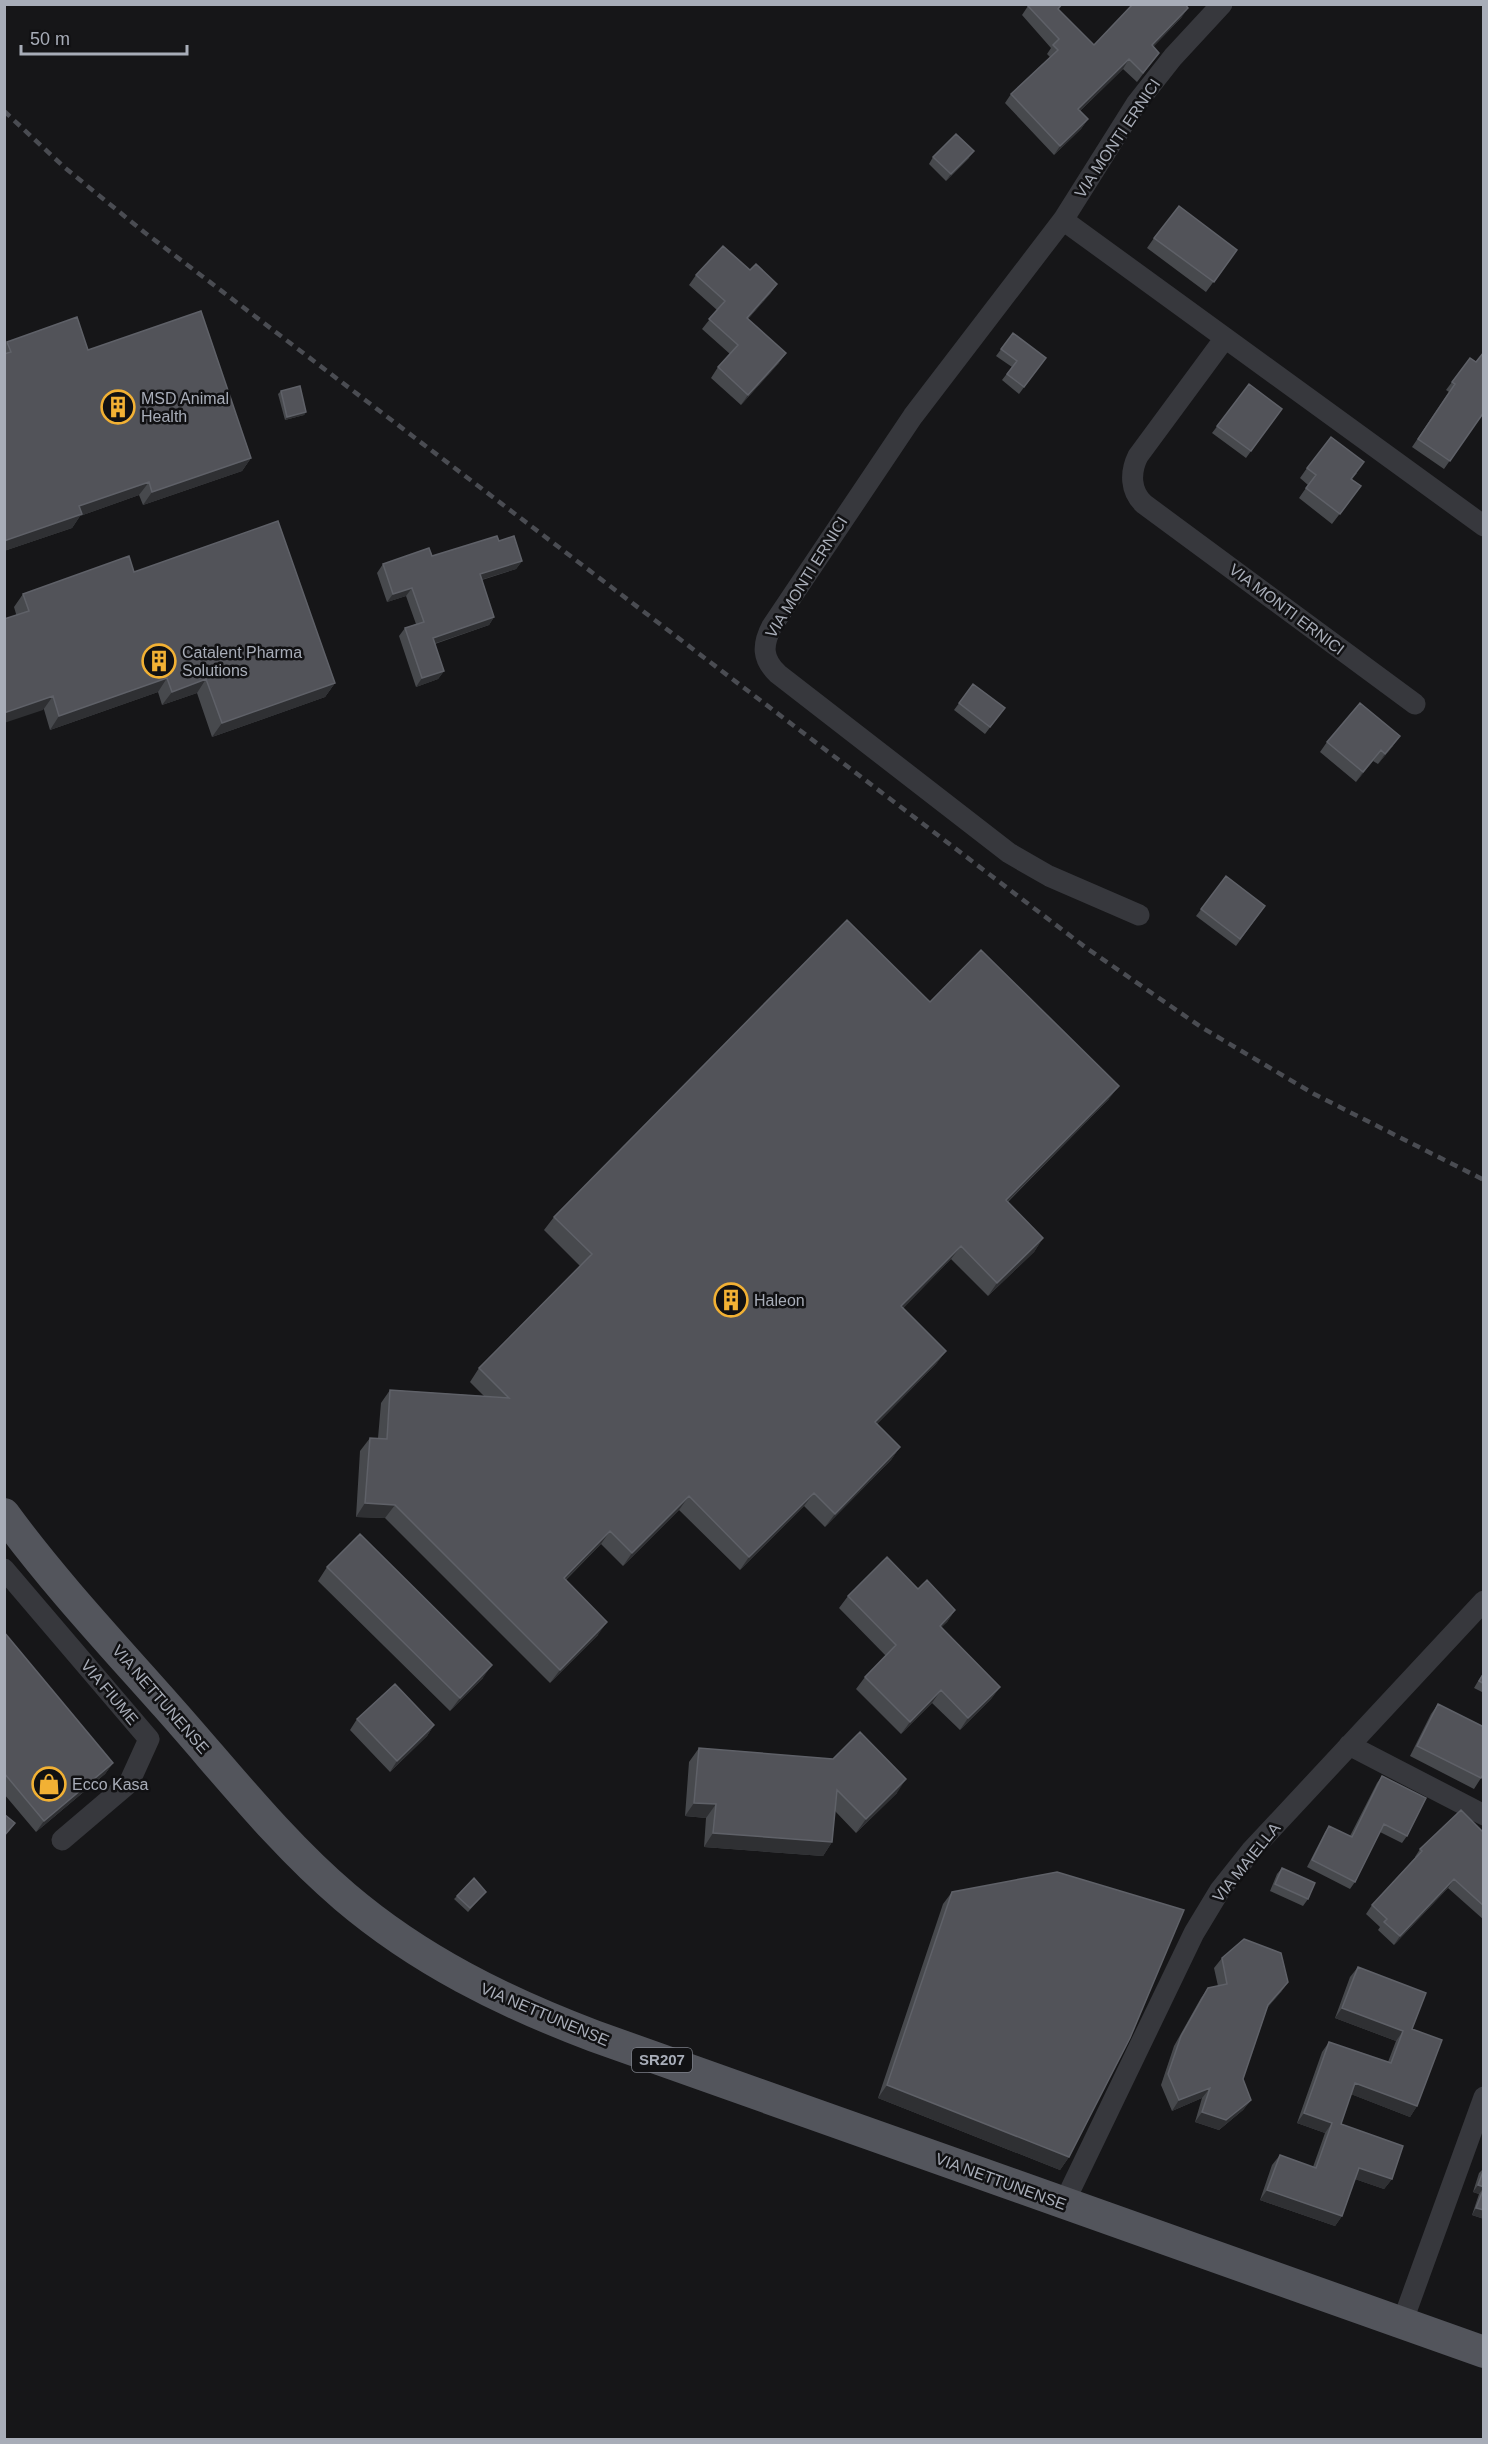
<svg xmlns="http://www.w3.org/2000/svg" width="1488" height="2444" viewBox="0 0 1488 2444" font-family="Arial,sans-serif">
	<style>
		.lines { fill: none; stroke-linecap: round; stroke-linejoin: round }
		.minor { stroke: #37383d; stroke-width: 21 }
		.primary { stroke: #53555c; stroke-width: 32 }
		.rail { stroke: #4a4c52; stroke-width: 4.5; stroke-dasharray: 8 6; stroke-linecap: butt }
		.wall { fill: #47494d }
		.shaded-wall { fill: #2f3033 }
		.building { fill: #525359; stroke: #5f6168; stroke-width: 1.5 }
		.labels { text-anchor: middle; stroke-width: 5; stroke-linejoin: round; paint-order: stroke }
		.shield { fill: #111113; stroke: #7b7e86; stroke-width: 1.5 }
		.shield-label { font-size: 15px; font-weight: bold; fill: #a8adb8 }
		.street-label { font-size: 16px; fill: #a8adb8; stroke: #111113 }
		.poi-label { font-size: 16px; fill: #a8adb8; stroke: #111113; text-anchor: start }
	</style>
	<rect width="100%" height="100%" fill="#161618"/>
	<g class="lines">
		<path class="minor" d="M1063 220 1484 526
			M1225 338 1138 456C1130 472 1130 491 1144 504L1415 704
			M1139 915 1049 876 1009 853 778 674C762 659 762 645 772 626L913 416 1063 220 1136 104 1173 57 1222 4
			M4 1569 149 1739 129 1783 62 1840
			M1349 1745 1484 1815
			M1064 2203 1194 1933 1220 1890 1251 1851 1484 1601
			M1402 2323 1484 2097"/>
		<path class="primary" d="M4 1514C53 1581 111 1643 166 1705 224 1770 279 1841 345 1897 419 1960 504 2002 594 2036L1484 2352"/>
		<path class="rail" d="M4 111 64 167 144 232 1085 947 1201 1027 1314 1094 1484 1180"/>
	</g>
	<path class="wall" d="M1028 6 1059 10 1094 45 1182 17 1153 47 1159 53 1137 82 1123 69 1080 111 1088 119 1081 129 1054 155 1005 103 1011 94 1050 57 1047 54 1051 48 1022 15Z
		M933 157 969 158 946 181 929 164Z
		M1154 238 1237 250 1206 292 1147 248Z
		M750 270 777 284 770 294 748 319 786 353 778 364 741 405 711 378 718 367 730 354 702 329 717 310 689 285 696 275Z
		M1013 333 1046 358 1019 394 1002 380 1012 367 996 356Z
		M7 342 88 350 251 458 242 471 143 505 139 495 80 516 72 528 4 551V345Z
		M1484 352V418L1481 416 1444 469 1412 447 1449 392 1446 390 1470 358 1476 362Z
		M1249 384 1282 409 1246 458 1212 433Z
		M281 391 306 412 304 415 285 420 278 394Z
		M1307 468 1357 473 1352 479 1361 486 1332 524 1299 498 1308 485 1300 478Z
		M499 541 522 561 516 569 482 580 494 617 489 625 435 644 444 671 438 679 416 687 399 636 405 628 416 624 406 596 387 602 377 573 383 564 432 556Z
		M134 572 335 683 325 697 212 737 197 693 162 705 158 692 50 730 14 607 23 594Z
		M973 684 1005 708 985 734 954 710Z
		M1327 742 1393 746 1378 764 1373 761 1356 782 1320 752Z
		M1226 876 1265 906 1236 946 1196 916Z
		M930 1002 1109 1099 1008 1202 1043 1238 1034 1252 988 1296 951 1259 903 1308 946 1351 936 1364 877 1424 900 1447 891 1460 825 1527 804 1506 740 1570 679 1510 623 1566 601 1544 566 1580 598 1635 550 1683 385 1518 356 1517 360 1451 370 1438H378L381 1403 390 1390 484 1396 470 1382 479 1368 580 1266 544 1230 554 1217Z
		M327 1567 483 1678 450 1711 318 1581Z
		M918 1589 955 1610 947 1622 941 1627 1000 1687 991 1699 960 1730 932 1703 901 1734 856 1689 865 1677 886 1656 839 1608 848 1596Z
		M4 1632 113 1763 105 1774 36 1832 4 1794Z
		M1484 1671V1693L1474 1688Z
		M1438 1704 1481 1778 1474 1789 1410 1756 1431 1714Z
		M357 1719 434 1725 427 1736 390 1772 350 1730Z
		M699 1748 897 1793 856 1833 835 1811 832 1842 823 1856 704 1847 706 1818 685 1816 689 1762Z
		M1382 1776 1407 1836 1402 1843 1380 1832 1355 1882 1350 1889 1307 1867 1325 1832 1329 1826 1350 1836 1377 1783Z
		M1484 1833V1920L1448 1888 1394 1945 1378 1930 1380 1927 1366 1914 1372 1905 1415 1858V1857L1420 1849Z
		M1282 1868 1308 1899 1303 1906 1270 1891 1277 1874Z
		M486 1892 468 1912 454 1899 457 1896Z
		M952 1892 1069 2157 1060 2170 878 2098 943 1904Z
		M1222 1958 1288 1982 1281 1992 1267 2008 1243 2079 1251 2100 1243 2110 1219 2130 1195 2122 1202 2098 1172 2111 1161 2085 1174 2046 1201 1998 1208 1988 1218 1986 1214 1968Z
		M1358 1967 1412 2029 1417 2106 1410 2117 1351 2094 1341 2124 1392 2179 1384 2189 1355 2179 1342 2216 1335 2226 1260 2200 1272 2165 1280 2155 1313 2167 1325 2133 1297 2123 1322 2052 1329 2042 1388 2062 1396 2041 1335 2018 1350 1977Z
		M1484 2168V2219L1472 2215 1479 2194 1473 2192 1479 2173Z"/>
	<path class="shaded-wall" d="M1188 8 1182 17 1145 55 1152 45Z
		M1129 59 1123 69 1072 119 1078 109Z
		M1088 119 1081 129 1054 155 1060 146Z
		M974 151 969 158 946 181 951 174Z
		M777 284 770 294 740 328 747 318Z
		M786 353 778 364 741 405 748 395Z
		M306 412 304 415 285 420 287 417Z
		M251 458 242 471 143 505 152 492Z
		M149 482 139 495 80 516 72 528 4 551V541L79 506Z
		M522 561 516 569 474 582 480 574Z
		M412 588 406 596 387 602 393 594Z
		M494 617 489 625 427 646 433 638Z
		M444 671 438 679 416 687 422 678Z
		M167 678 158 692 50 730 59 716Z
		M206 679 197 693 162 705 172 692Z
		M335 683 325 697 212 737 222 723Z
		M53 696 43 710 4 723V713Z
		M1400 736 1393 746 1378 764 1385 754Z
		M1381 750 1373 761 1356 782 1363 772Z
		M1119 1086 1109 1099 996 1213 1006 1200Z
		M1043 1238 1034 1252 988 1296 997 1283Z
		M961 1246 951 1259 892 1320 901 1306Z
		M946 1351 936 1364 866 1435 875 1422Z
		M900 1447 891 1460 825 1527 835 1514Z
		M814 1493 804 1506 740 1570 749 1557Z
		M689 1496 679 1510 623 1566 632 1553Z
		M365 1503 395 1505 385 1518 356 1517Z
		M610 1531 601 1544 554 1591 564 1578Z
		M955 1610 947 1622 931 1638 940 1626Z
		M607 1622 598 1635 550 1683 560 1670Z
		M492 1665 483 1678 450 1711 460 1698Z
		M1000 1687 991 1699 960 1730 968 1718Z
		M941 1690 932 1703 901 1734 910 1722Z
		M434 1725 427 1736 390 1772 397 1761Z
		M113 1763 105 1774 36 1832 44 1821Z
		M906 1779 897 1793 856 1833 866 1819Z
		M694 1803 716 1804 706 1818 685 1816Z
		M713 1833 832 1842 823 1856 704 1847Z
		M1454 1879 1448 1888 1394 1945 1400 1936Z
		M1288 1982 1281 1992 1261 2015 1268 2005Z
		M1342 2008 1403 2031 1396 2041 1335 2018Z
		M1355 2083 1417 2106 1410 2117 1348 2093Z
		M887 2085 1069 2157 1060 2170 878 2098Z
		M1210 2088 1202 2098 1172 2111 1179 2100Z
		M1251 2100 1243 2110 1219 2130 1195 2122 1202 2112Z
		M1304 2113 1332 2123 1325 2133 1297 2123Z
		M1359 2168 1392 2179 1384 2189 1352 2178Z
		M1478 2185 1484 2187 1479 2194 1473 2192Z
		M1267 2190 1342 2216 1335 2226 1260 2200Z
		M1476 2208 1484 2210V2219L1472 2215Z"/>
	<path class="building" d="M1030 4H1062L1058 9 1094 45 1133 4H1185L1188 8 1152 45 1159 53 1143 73 1129 59 1078 109 1088 119 1060 146 1011 94 1058 50 1053 45 1059 39 1028 6Z
		M956 134 974 151 951 174 933 157Z
		M1179 206 1237 250 1214 282 1154 238Z
		M723 246 750 270 756 264 777 284 747 318 786 353 748 395 718 367 738 345 709 319 725 301 696 275Z
		M201 311 251 458 152 492 149 482 79 506 82 514 4 541V354L11 352 7 342 77 317 88 350Z
		M1013 333 1046 358 1024 387 1007 374 1017 361 1001 349Z
		M1484 352V412L1450 461 1418 439 1455 384 1452 382 1470 358 1476 362Z
		M1249 384 1282 409 1251 451 1217 426Z
		M300 386 306 412 287 417 281 391Z
		M1331 437 1364 462 1351 479 1361 486 1340 514 1306 488 1316 475 1307 468Z
		M278 521 335 683 222 723 206 679 172 692 167 678 59 716 53 696 4 713V619L29 611 23 594 129 556 134 572Z
		M497 536 499 541 514 536 522 561 480 574 494 617 433 638 444 671 422 678 405 628 424 622 412 588 393 594 383 564 429 548 432 556Z
		M973 684 1005 708 990 727 959 703Z
		M1360 703 1400 736 1385 754 1381 750 1363 772 1327 742Z
		M1226 876 1265 906 1240 939 1201 909Z
		M847 920 930 1002 981 950 1119 1086 1006 1200 1043 1238 997 1283 961 1246 901 1306 946 1351 875 1422 900 1447 835 1514 814 1493 749 1557 689 1496 632 1553 610 1531 564 1578 607 1622 560 1670 395 1505 365 1503 370 1438 387 1439 390 1390 509 1398 479 1368 592 1254 554 1217Z
		M360 1534 492 1665 460 1698 327 1567Z
		M887 1557 918 1589 927 1580 955 1610 940 1626 1000 1687 968 1718 941 1690 910 1722 865 1677 896 1645 848 1596Z
		M4 1632 113 1763 44 1821 4 1773Z
		M1484 1673V1684L1479 1681Z
		M395 1684 434 1725 397 1761 357 1719Z
		M1438 1704 1484 1727V1773L1481 1778 1417 1746Z
		M860 1732 906 1779 866 1819 837 1790 832 1842 713 1833 716 1804 694 1803 699 1748 833 1759Z
		M1382 1776 1426 1798 1407 1836 1384 1824 1355 1882 1312 1860 1329 1826 1352 1837Z
		M1461 1810 1484 1833V1906L1454 1879 1400 1936 1384 1922 1387 1919 1372 1905 1422 1851 1420 1849Z
		M4 1814 15 1823 4 1836Z
		M1282 1868 1315 1883 1308 1899 1275 1884Z
		M1057 1872 1184 1910 1130 2038 1069 2157 887 2085 952 1892Z
		M474 1878 486 1892 470 1908 457 1896Z
		M1244 1939 1281 1953 1288 1982 1268 2005 1243 2079 1251 2100 1226 2120 1202 2112 1210 2088 1179 2100 1168 2074 1181 2036 1208 1988 1227 1984 1222 1958Z
		M1358 1967 1426 1993 1412 2029 1442 2040 1417 2106 1355 2083 1341 2124 1403 2146 1392 2179 1359 2168 1342 2216 1267 2190 1280 2155 1316 2168 1332 2123 1304 2113 1329 2042 1391 2063 1403 2031 1342 2008Z
		M1484 2169V2187L1478 2185Z
		M1484 2188V2210L1476 2208Z"/>
	<defs>
		<symbol id="building-ring" viewBox="-11 -11 22 22"><circle r="9.5" fill="#111113" stroke="#f2b134" stroke-width="1.5"/><path d="M-4-6H4V6H1V3H-1V6H-4ZM-2.5-4.3h1.7v1.8h-1.7ZM.8-4.3h1.7v1.8H.8ZM-2.5-1h1.7V.8h-1.7ZM.8-1h1.7V.8H.8Z" fill="#f2b134"/></symbol>
		<symbol id="shop-ring" viewBox="-11 -11 22 22"><circle r="9.5" fill="#111113" stroke="#f2b134" stroke-width="1.5"/><path d="M-5-2.5h2.3a2.7 3.5 0 0 1 5.4 0H5L5.5 6h-11ZM-1.5-2.5h3a1.5 2.3 0 0 0-3 0Z" fill="#f2b134"/></symbol>
	</defs>
	<g fill-rule="evenodd">
		<use href="#building-ring" x="99" y="388" width="38" height="38"/>
		<use href="#building-ring" x="140" y="642" width="38" height="38"/>
		<use href="#building-ring" x="712" y="1281" width="38" height="38"/>
		<use href="#shop-ring" x="30" y="1765" width="38" height="38"/>
	</g>
	<g class="labels">
		<rect class="shield" x="632" y="2048" width="60" height="24" rx="4.5"/>
		<g class="shield-label">
			<text x="662" y="2065">SR207</text>
		</g>
		<g class="street-label">
			<text transform="translate(1117 138) rotate(-56)" y="6">VIA MONTI ERNICI</text>
			<text transform="translate(806 577) rotate(-58)" y="6">VIA MONTI ERNICI</text>
			<text transform="translate(1287 609) rotate(37)" y="6">VIA MONTI ERNICI</text>
			<text transform="translate(110 1692) rotate(50)" y="6">VIA FIUME</text>
			<text transform="translate(161 1699) rotate(49)" y="6">VIA NETTUNENSE</text>
			<text transform="translate(1246 1862) rotate(-51)" y="6">VIA MAIELLA</text>
			<text transform="translate(545 2014) rotate(23)" y="6">VIA NETTUNENSE</text>
			<text transform="translate(1001 2181) rotate(20)" y="6">VIA NETTUNENSE</text>
		</g>
		<g class="poi-label">
			<text x="141" y="404">MSD Animal<tspan x="141" dy="18">Health</tspan></text>
			<text x="182" y="658">Catalent Pharma<tspan x="182" dy="18">Solutions</tspan></text>
			<text x="754" y="1306">Haleon</text>
			<text x="72" y="1790">Ecco Kasa</text>
		</g>
	</g>
	<rect width="1488" height="2444" fill="none" stroke="#a8adb8" stroke-width="12"/>
	<path d="M21 45v9h166v-9" fill="none" stroke="#a8adb8" stroke-width="3"/>
	<text x="30" y="45" font-size="18" fill="#a8adb8" stroke="#111113" stroke-width="4.5" paint-order="stroke">50 m</text>
</svg>
